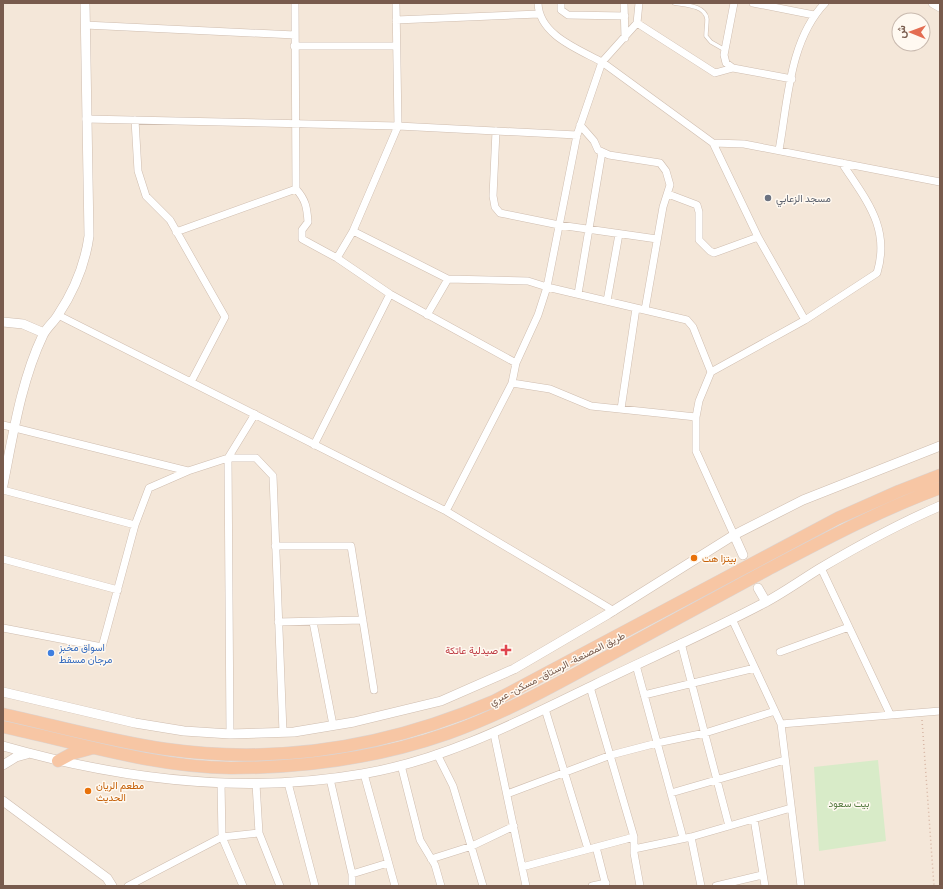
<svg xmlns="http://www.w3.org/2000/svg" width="943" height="889" viewBox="0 0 943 889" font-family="'Public Sans',Vazirmatn,sans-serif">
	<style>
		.residential { fill: #f4e7d9; fill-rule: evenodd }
		.green { fill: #d8ebc8 }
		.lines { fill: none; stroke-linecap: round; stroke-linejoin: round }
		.service-casing { stroke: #cfbdaf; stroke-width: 4.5 }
		.minor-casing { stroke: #cfbdaf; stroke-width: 8 }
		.tertiary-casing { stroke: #cfbdaf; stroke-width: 10 }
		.trunk-casing { stroke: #dcd4d1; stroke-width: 13 }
		.path { stroke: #d7b6a4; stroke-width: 1.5; stroke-dasharray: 1 3; stroke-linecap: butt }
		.service { stroke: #fff; stroke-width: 3.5 }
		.minor { stroke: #fff; stroke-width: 7 }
		.tertiary { stroke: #fff; stroke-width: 9 }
		.trunk { stroke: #f7c6a4; stroke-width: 12 }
		.worship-dot { fill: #6b7280; stroke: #fff9f1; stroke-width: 1.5 }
		.food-dot { fill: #e8710a; stroke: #fff9f1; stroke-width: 1.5 }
		.health-dot { fill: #e0444e; stroke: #fff9f1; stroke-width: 1.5 }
		.shop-dot { fill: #3f7fe0; stroke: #fff9f1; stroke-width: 1.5 }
		.labels { text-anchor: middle; stroke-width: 3; stroke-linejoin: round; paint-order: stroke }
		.worship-label { font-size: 10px; fill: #5b616d; stroke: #fff9f1; text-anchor: start }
		.food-label { font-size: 10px; fill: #c56008; stroke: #fff9f1; text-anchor: start }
		.shop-label { font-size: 10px; fill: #366cbe; stroke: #fff9f1; text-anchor: start }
		.health-label { font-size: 10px; fill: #be3a42; stroke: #fff9f1; text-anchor: end }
		.street-label { font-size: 10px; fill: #785b4d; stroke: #fff9f1 }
		.park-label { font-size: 10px; fill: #587d44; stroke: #fff9f1 }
	</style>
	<rect width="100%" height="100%" fill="#fcf5ea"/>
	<path class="residential" d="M3 3H940V886H3ZM899 20H923V44H899Z"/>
	<path class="green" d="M878 760 886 841 819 851 814 767Z"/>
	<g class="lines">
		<defs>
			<path id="service" d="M674 3C684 5 705 5 707 19 707 25 706 30 706 36L711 42 725 50"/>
			<path id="minor" d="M295 3 296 189C306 200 307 208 308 222L302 230V239L337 258 390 294 516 363
				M538 3C539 35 578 49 602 62L637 23 639 3
				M561 3V10L568 15 625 16
				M624 3 625 38
				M734 3 724 55 726 63 733 68 792 79
				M753 3 814 15
				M396 20 539 14
				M637 23 715 73 733 68
				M85 25 295 35
				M294 46H396
				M86 119 398 126 577 135
				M135 120 138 171 146 196 170 220 225 317 191 382
				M580 125 594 141 598 150 609 155 660 163 666 171 670 185 663 207 645 310
				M496 131 493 196 495 207 500 213 559 225 657 239
				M713 143 744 144 940 182
				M779 150C788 101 789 41 825 3
				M668 194 697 205 699 212V240L710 251 714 253 758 237
				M353 231 448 279 528 281 547 287 538 315 516 363 512 383 446 511
				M176 232 296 189
				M337 258 353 231 398 126 396 3
				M578 294 602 152
				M607 301 619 234
				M58 315 446 511 614 611
				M427 315 448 279
				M805 320 877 273C891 227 865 199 842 163
				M711 372 693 327 687 320 547 287 577 135 602 62 713 143 758 237 805 320 711 372 699 401 696 417V451L734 535
				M512 383 550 389 591 406 696 417
				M621 409 636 308
				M3 425 188 471
				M314 445 390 294
				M3 490 135 525
				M275 546H351L374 690
				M3 559 118 590
				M821 568 890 714
				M732 619 781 724 801 886
				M278 622 363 620
				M313 622 333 725
				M3 628 102 647 135 525 149 488 188 471 228 458 255 414
				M681 643 729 826
				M780 652 849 627
				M636 665 683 838
				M590 687 634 837V853L640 886
				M644 695 755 668
				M545 709 588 849
				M781 724 940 711
				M230 734 228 458H256L273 476 283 732
				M494 734 526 886
				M437 754 453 786 483 886
				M401 765 420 840 435 865 441 886
				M364 774 395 886
				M330 779 352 874V886
				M221 783 222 837 243 886
				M288 783 315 886
				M671 793 785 760
				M507 794 611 755 657 743 705 733 775 711
				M754 819 765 886
				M259 833 280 886
				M691 837 701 886
				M596 847 606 886
				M634 849 691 837 791 808
				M431 859 472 846 514 826
				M522 867 634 837
				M352 874 388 863
				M128 886 222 837 259 833 256 784
				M592 886 606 883
				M716 886 762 875"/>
			<path id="tertiary" d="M933 3 940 7
				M3 322 23 324 44 333
				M3 485C13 435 21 381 43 335 47 327 54 322 58 315 74 291 85 265 89 236L85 3
				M734 535 743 555
				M758 588 766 602
				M3 692 135 723 184 731 230 734 294 732 354 722 441 701 514 669 608 614 734 535 803 500 940 446
				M3 746C119 779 242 795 362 774 445 760 520 721 596 684 652 657 709 632 764 603 783 593 801 580 819 569 858 546 898 524 940 506
				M3 765 16 757 27 754
				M3 801 107 878 112 886"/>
			<path id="trunk" d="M3 714C57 726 111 741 166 749 279 765 390 746 494 701L838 518 899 491 940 475
				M3 727C78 743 154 767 231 768 306 768 378 758 449 733 506 713 559 683 612 654 664 626 715 598 767 570 824 540 880 510 940 488
				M58 761 71 754 93 748"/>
		</defs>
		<use href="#service" class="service-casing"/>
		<use href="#minor" class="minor-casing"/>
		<use href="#tertiary" class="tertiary-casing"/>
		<use href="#trunk" class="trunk-casing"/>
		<path class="path" d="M922 720 934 886"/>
		<use href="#service" class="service"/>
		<use href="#minor" class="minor"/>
		<use href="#tertiary" class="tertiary"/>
		<use href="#trunk" class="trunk"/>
	</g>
	<circle class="worship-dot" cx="768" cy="198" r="4"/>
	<g class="food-dot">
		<circle cx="694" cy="558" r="4"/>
		<circle cx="88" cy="791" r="4"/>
	</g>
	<path class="health-dot" d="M504 644h4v4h4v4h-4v4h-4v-4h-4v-4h4z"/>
	<circle class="shop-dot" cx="51" cy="653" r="4"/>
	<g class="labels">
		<g class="worship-label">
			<text x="776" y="202">مسجد الزعابي</text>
		</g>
		<g class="food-label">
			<text x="702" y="562">بيتزا هت</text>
			<text x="96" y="789">مطعم الريان<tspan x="96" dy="12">الحديث</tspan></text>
		</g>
		<g class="shop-label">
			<text x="59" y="651">اسواق مخبز<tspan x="59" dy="12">مرجان مسقط</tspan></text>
		</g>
		<g class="health-label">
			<text x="498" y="654">صيدلية عاتكة</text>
		</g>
		<g class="street-label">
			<text transform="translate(557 668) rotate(-27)" y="4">طريق المصنعة - الرستاق - مسكن - عبري</text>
		</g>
		<g class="park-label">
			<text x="849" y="807">بيت سعود</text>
		</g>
	</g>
	<rect width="943" height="889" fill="none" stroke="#785b4d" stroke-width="8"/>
	<g transform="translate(911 32) rotate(271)"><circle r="19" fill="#fff9f1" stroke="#c9baaf"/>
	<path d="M0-3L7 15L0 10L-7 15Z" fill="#e46d52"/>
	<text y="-6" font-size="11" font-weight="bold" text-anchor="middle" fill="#785b4d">ش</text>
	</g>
</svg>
